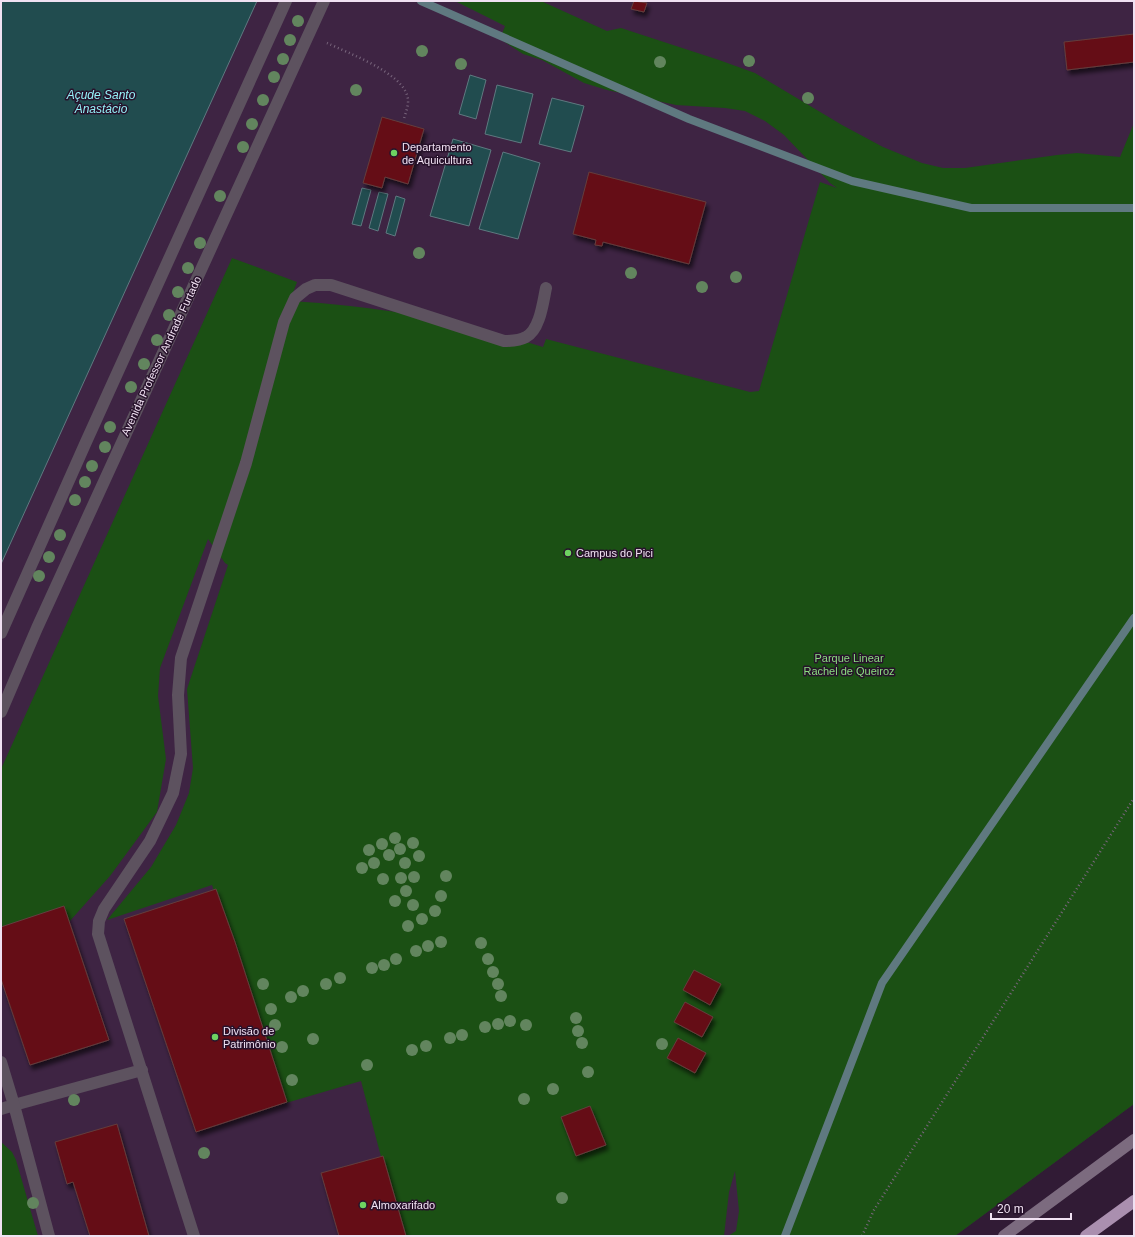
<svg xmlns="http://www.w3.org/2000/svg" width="1135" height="1237" viewBox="0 0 1135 1237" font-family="Arial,sans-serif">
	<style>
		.built { fill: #3e2443 }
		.green { fill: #1b5014 }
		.water { fill: #214c4f; stroke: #5f7980 }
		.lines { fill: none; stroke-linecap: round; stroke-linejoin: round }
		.stream { stroke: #5f7980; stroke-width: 8 }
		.building { fill: #650e18; stroke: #643d3c; filter: url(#shadow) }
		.path { stroke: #79667d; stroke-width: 2.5; stroke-dasharray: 1 3; stroke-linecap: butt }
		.lane { stroke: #5d525f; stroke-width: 12 }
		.street { stroke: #5d525f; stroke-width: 12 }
		.secondary { stroke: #7c6b7f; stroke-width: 12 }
		.highway { stroke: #aa8faf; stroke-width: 12 }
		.tree { fill: #62855e }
		.poi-dot { fill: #6ed361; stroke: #27122b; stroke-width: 1.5 }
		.labels { text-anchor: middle; stroke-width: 3; stroke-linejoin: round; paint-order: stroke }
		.poi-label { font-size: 11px; fill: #f0e1f2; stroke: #27122b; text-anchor: start }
		.street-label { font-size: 11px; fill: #f0e1f2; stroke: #27122b }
		.park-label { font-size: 11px; fill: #8bdc80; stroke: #27122b }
		.water-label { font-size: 12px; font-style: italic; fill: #94f2f8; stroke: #27122b }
	</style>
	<defs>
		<filter id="shadow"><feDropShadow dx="2.5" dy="4.5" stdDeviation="2" flood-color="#0009"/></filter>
	</defs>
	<rect width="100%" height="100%" fill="#311b35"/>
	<path class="built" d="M1 1H1134V1104L955 1236H1Z"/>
	<path class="green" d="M455 1H541L607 31 621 28 719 60 755 73 842 125 883 147 922 163 943 168H965L1057 155 1077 153 1120 157 1134 123V1104L955 1236H728L736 1231 739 1211 735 1171 729 1192 724 1236H402L361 1081 286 1103 212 885 107 920 151 867 176 825 189 793 193 768 187 689 228 565 225 563 208 539 160 668 158 696 166 759 157 812 110 876 69 922 64 906 1 927V769L232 258 297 282 290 301C330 303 370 308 409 314 454 321 500 334 543 347L546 339 750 392 759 391 820 182 837 188 830 183 784 135 765 121 745 111 725 108 676 105 607 90 584 83 542 60 523 54 500 39 505 26Z
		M1 1142 12 1152 16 1160 38 1236H1Z"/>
	<path class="water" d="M1 1H257L1 564Z
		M470 75 486 80 476 119 459 114Z
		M497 85 533 94 521 143 485 134Z
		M552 98 584 106 571 152 539 144Z
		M453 139 491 150 469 226 430 216Z
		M503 152 540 163 518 239 479 229Z
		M362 188 371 190 361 226 352 224Z
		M379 192 388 194 378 231 369 228Z
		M396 196 405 199 395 236 386 233Z"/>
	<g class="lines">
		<path class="stream" d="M421 1 689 119 852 181 971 208H1134
			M785 1236 882 983 1134 618"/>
	</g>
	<path class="building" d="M634 1 647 3 644 12 631 9Z
		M1134 34V62L1067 70 1064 42Z
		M382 117 424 129 408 184 385 177 382 188 363 183Z
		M589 172 706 202 689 264 603 242 602 246 595 245 596 240 573 234Z
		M216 889 235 942 287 1102 196 1132 124 919Z
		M64 906 109 1040 30 1065 1 979V927Z
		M694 970 721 984 710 1005 683 990Z
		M685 1002 713 1017 702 1037 674 1022Z
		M678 1038 706 1053 695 1073 667 1058Z
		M590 1106 606 1145 576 1156 561 1117Z
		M117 1124 149 1236H90L73 1182 67 1184 55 1142Z
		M383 1156 406 1236H339L321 1173Z"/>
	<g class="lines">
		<path class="path" d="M327 43C348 53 400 72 407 95 410 103 406 111 404 119
			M862 1236 874 1210 1134 798"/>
		<path class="lane" d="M14 1105 142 1070
			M194 1236 98 934 99 921 104 909 150 841 173 793 181 754 178 695 181 658 246 463 284 322 295 298 306 289 315 285H331L504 341C511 341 519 341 526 337 540 330 543 302 546 288"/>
		<path class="street" d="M1 633 86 442 286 1
			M1 712 37 628 324 1
			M1 1062 14 1105 49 1236
			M1 1109 14 1105"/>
		<path class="secondary" d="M1004 1236 1134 1140"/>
		<path class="highway" d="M1086 1236 1134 1201"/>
	</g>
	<g class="tree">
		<circle cx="298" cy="21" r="6"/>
		<circle cx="290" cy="40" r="6"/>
		<circle cx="422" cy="51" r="6"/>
		<circle cx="283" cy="59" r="6"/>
		<circle cx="749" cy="61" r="6"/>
		<circle cx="660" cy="62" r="6"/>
		<circle cx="461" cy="64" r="6"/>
		<circle cx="274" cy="77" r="6"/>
		<circle cx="356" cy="90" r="6"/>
		<circle cx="808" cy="98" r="6"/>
		<circle cx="263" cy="100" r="6"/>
		<circle cx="252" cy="124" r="6"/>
		<circle cx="243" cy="147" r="6"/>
		<circle cx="220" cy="196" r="6"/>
		<circle cx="200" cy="243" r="6"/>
		<circle cx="419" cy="253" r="6"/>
		<circle cx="188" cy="268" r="6"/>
		<circle cx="631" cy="273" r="6"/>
		<circle cx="736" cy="277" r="6"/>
		<circle cx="702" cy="287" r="6"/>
		<circle cx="178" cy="292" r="6"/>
		<circle cx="169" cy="315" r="6"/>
		<circle cx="157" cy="340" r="6"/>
		<circle cx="144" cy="364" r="6"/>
		<circle cx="131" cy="387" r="6"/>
		<circle cx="110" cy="427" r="6"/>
		<circle cx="105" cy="447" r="6"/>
		<circle cx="92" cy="466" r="6"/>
		<circle cx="85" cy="482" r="6"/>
		<circle cx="75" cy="500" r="6"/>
		<circle cx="60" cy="535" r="6"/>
		<circle cx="49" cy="557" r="6"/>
		<circle cx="39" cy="576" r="6"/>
		<circle cx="395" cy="838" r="6"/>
		<circle cx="413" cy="843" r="6"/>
		<circle cx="382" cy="844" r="6"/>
		<circle cx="400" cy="849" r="6"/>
		<circle cx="369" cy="850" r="6"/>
		<circle cx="389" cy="855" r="6"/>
		<circle cx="419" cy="856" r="6"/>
		<circle cx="374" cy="863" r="6"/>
		<circle cx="405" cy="863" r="6"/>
		<circle cx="362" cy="868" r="6"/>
		<circle cx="446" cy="876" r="6"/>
		<circle cx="414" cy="877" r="6"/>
		<circle cx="401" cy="878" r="6"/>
		<circle cx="383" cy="879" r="6"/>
		<circle cx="406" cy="891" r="6"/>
		<circle cx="441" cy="896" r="6"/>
		<circle cx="395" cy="901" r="6"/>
		<circle cx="413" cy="905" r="6"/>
		<circle cx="435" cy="911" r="6"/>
		<circle cx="422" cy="919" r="6"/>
		<circle cx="408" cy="926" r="6"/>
		<circle cx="441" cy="942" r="6"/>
		<circle cx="481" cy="943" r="6"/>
		<circle cx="428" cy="946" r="6"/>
		<circle cx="416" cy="951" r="6"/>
		<circle cx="396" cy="959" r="6"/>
		<circle cx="488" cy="959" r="6"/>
		<circle cx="384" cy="965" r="6"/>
		<circle cx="372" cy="968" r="6"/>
		<circle cx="493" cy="972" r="6"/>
		<circle cx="340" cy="978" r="6"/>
		<circle cx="263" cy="984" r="6"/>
		<circle cx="326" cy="984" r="6"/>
		<circle cx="498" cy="984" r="6"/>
		<circle cx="303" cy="991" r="6"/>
		<circle cx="501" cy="996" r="6"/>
		<circle cx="291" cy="997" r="6"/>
		<circle cx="271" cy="1009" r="6"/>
		<circle cx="576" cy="1018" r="6"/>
		<circle cx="510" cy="1021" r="6"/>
		<circle cx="498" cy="1024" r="6"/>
		<circle cx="275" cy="1025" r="6"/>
		<circle cx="526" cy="1025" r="6"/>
		<circle cx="485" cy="1027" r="6"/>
		<circle cx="578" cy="1031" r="6"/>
		<circle cx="462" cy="1035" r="6"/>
		<circle cx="450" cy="1038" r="6"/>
		<circle cx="313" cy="1039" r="6"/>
		<circle cx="582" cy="1043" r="6"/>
		<circle cx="662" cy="1044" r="6"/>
		<circle cx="426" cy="1046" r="6"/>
		<circle cx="282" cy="1047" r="6"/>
		<circle cx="412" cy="1050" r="6"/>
		<circle cx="367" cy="1065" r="6"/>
		<circle cx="588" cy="1072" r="6"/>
		<circle cx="292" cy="1080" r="6"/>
		<circle cx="553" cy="1089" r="6"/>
		<circle cx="524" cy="1099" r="6"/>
		<circle cx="74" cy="1100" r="6"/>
		<circle cx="204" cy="1153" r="6"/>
		<circle cx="562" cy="1198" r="6"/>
		<circle cx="33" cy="1203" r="6"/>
	</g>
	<g class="poi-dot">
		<circle cx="394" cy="153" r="4"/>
		<circle cx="568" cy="553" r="4"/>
		<circle cx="215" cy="1037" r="4"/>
		<circle cx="363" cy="1205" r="4"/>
	</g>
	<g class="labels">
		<g class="poi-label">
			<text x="402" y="151">Departamento<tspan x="402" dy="13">de Aquicultura</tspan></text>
			<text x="576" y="557">Campus do Pici</text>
			<text x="223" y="1035">Divisão de<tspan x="223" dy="13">Patrimônio</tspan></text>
			<text x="371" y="1209">Almoxarifado</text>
		</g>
		<g class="street-label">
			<text transform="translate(161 356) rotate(-65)" y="4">Avenida Professor Andrade Furtado</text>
		</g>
		<g class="park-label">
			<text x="849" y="662">Parque Linear<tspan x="849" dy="13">Rachel de Queiroz</tspan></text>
		</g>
		<g class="water-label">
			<text x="101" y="99">Açude Santo<tspan x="101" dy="14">Anastácio</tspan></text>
		</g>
	</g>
	<rect width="1135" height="1237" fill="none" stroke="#f0e1f2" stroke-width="4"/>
	<path d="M991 1213v6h80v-6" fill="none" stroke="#f0e1f2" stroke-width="2"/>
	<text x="997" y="1213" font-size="12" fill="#f0e1f2" stroke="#27122b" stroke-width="3" paint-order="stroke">20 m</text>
</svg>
